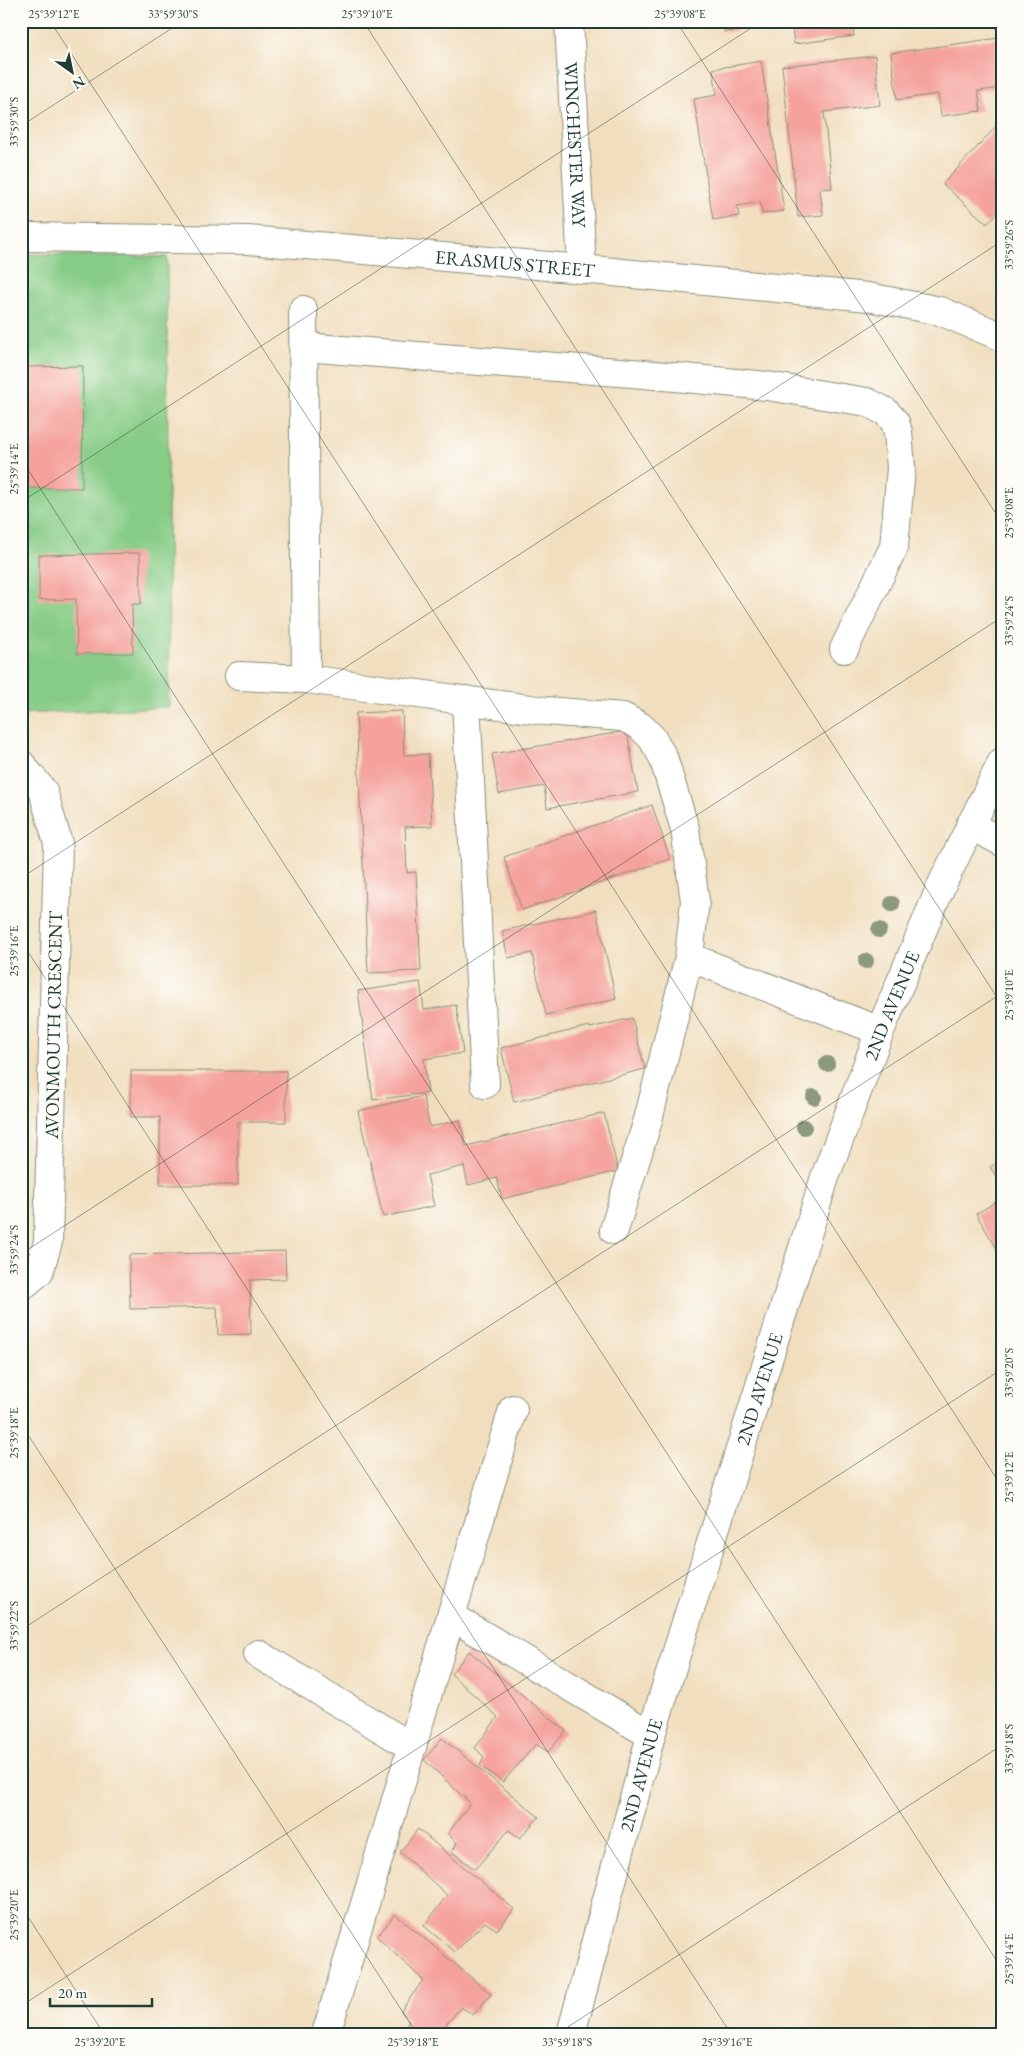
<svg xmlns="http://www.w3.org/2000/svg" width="1023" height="2055" viewBox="0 0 1023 2055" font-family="'EB Garamond',serif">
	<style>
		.green { fill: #87cc86; stroke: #53845d }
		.building { fill: #f5a29d }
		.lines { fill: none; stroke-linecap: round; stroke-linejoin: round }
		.minor-casing { stroke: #888e79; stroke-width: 30 }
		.minor { stroke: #fff; stroke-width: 28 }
		.tree { fill: #8c997d }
		.ticks { fill: none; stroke: #1f3d34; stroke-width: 1; stroke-opacity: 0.45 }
		.labels { text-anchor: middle; stroke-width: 4.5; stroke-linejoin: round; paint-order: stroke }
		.street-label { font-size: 19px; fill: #1f3d34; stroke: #fdfcf7 }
		.neatline { fill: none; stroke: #1f3d34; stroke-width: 2 }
		.ticks-label { font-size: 12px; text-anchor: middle; fill: #1f3d34 }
	</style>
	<rect width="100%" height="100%" fill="#fdfcf7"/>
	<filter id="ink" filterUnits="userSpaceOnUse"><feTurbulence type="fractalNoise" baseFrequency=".02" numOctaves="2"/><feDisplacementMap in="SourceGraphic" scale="10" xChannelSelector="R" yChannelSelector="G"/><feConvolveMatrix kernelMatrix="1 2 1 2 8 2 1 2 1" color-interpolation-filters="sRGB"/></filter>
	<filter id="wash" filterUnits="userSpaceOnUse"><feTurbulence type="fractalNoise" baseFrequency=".0096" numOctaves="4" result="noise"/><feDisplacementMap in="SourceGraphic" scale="20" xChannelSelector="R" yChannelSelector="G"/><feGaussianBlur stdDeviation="1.12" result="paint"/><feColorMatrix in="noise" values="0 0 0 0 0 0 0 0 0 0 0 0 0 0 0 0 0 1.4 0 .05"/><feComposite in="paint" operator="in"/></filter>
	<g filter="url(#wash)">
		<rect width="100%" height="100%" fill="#f1debe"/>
		<path class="green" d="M21 254 167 257 169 707 21 714Z"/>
		<g id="blocks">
			<path class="building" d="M723 21H785L786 26 724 32Z
				M791 21H852L854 36 794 44Z
				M999 38 1002 56V88L978 91 981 111 941 116 938 94 897 100 891 53Z
				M875 56 880 105 824 112 832 188 820 189 823 215 798 217 782 66Z
				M761 61 784 211 762 214 760 202 737 206 739 216 713 220 694 99 717 95 713 69Z
				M1002 120V208L987 224 943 184Z
				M83 366 82 488H21V367Z
				M140 553 141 604H132L133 653 77 654 76 599 39 600V555Z
				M402 711 404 755 428 754 432 826 405 827 407 873 416 872 421 971 368 973 356 713Z
				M627 731 638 792 547 808 544 786 499 794 492 754Z
				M652 805 670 859 522 910 504 857Z
				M596 910 616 999 546 1015 532 953 508 958 502 931Z
				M420 982 424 1010 456 1005 463 1053 424 1059 428 1093 373 1100 358 991Z
				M632 1018 645 1069 514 1102 501 1048 589 1026 590 1028Z
				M131 1071H286V1122H238V1185H160V1117H131Z
				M423 1096 430 1127 460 1120 466 1146 604 1113 618 1171 502 1199 497 1178 468 1185 464 1166 427 1175 434 1206 383 1217 358 1111Z
				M1002 1160V1186L990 1167Z
				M1002 1198V1257L976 1214Z
				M285 1251 286 1279 250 1280 251 1334 218 1335 217 1307 130 1309 129 1255Z
				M469 1651 566 1731 548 1752 536 1744 503 1782 480 1766 484 1757 475 1748 498 1717 451 1674Z
				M442 1738 539 1817 520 1838 509 1830 475 1869 452 1852 457 1843 448 1834 470 1803 424 1760Z
				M418 1829 514 1909 497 1930 485 1922 455 1952 424 1926 447 1895 400 1852Z
				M395 1914 491 1994 473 2015 461 2007 438 2034H412L405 2029 409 2020 401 2011 423 1980 377 1937Z"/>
		</g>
	</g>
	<g filter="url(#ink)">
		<use href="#blocks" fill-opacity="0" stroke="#888e79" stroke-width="1"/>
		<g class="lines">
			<defs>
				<g id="minor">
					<path id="s1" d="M569 21 582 269"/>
					<path id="s2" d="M21 237 248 240 582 269 868 297 940 311 1002 337"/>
					<path d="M303 310 306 679"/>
					<path d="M304 347 644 374 767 386 867 402 886 412 895 422 898 432 901 468 894 547 844 649"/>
					<path d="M239 676 306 679 545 711 623 717 640 726 652 738 663 757 685 829 695 901 689 957 880 1031"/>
					<path d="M466 700 485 1084"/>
					<path d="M21 764 43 791 58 843 48 1242 39 1272 21 1287"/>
					<path d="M970 825 1002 842"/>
					<path d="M614 1230 648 1120 689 957"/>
					<path d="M451 1616 513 1409"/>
					<path d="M258 1654 412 1747"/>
					<path d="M326 2034 451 1616 651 1735"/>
					<path id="s3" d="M571 2034 651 1735 825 1177 880 1031 942 884 1002 762"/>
				</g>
			</defs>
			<use href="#minor" class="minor-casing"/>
			<use href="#minor" class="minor"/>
		</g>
		<g class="tree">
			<circle cx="892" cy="904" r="8"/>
			<circle cx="879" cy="930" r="8"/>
			<circle cx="866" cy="961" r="8"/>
			<circle cx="827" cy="1064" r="8"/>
			<circle cx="814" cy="1097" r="8"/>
			<circle cx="804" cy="1127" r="8"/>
		</g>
	</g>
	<path class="ticks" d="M50 21 1002 1487M363 21 1002 1005M676 21 1002 523M989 21 1002 40M21 126 183 21M21 459 1002 1969M21 502 762 21M21 878 1002 241M21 941 731 2034M21 1254 1002 617M21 1424 417 2034M21 1630 1002 993M21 1906 104 2034M21 2006 1002 1369M557 2034 1002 1745"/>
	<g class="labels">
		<g class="street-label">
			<text dy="7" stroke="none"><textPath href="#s1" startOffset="124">WINCHESTER WAY</textPath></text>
			<text dy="7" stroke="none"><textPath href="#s2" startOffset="495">ERASMUS STREET</textPath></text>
			<text dy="7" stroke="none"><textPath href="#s3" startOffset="1078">2ND AVENUE</textPath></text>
			<text transform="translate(53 1025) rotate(-89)" y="7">AVONMOUTH CRESCENT</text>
			<text dy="7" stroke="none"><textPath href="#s3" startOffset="672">2ND AVENUE</textPath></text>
			<text dy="7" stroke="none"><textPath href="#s3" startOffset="268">2ND AVENUE</textPath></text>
		</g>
	</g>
	<rect width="1023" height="2055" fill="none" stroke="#fdfcf7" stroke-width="55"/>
	<g transform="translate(72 72) rotate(147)" stroke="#fdfcf7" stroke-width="4" paint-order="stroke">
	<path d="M0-4L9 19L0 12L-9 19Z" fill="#1f3d34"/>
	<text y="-8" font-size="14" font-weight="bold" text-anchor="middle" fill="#1f3d34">N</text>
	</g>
	<path d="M50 1998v8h102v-8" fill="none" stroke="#1f3d34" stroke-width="2.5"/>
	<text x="58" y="1998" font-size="15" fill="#1f3d34" stroke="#fdfcf7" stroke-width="4" paint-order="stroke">20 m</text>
	<rect x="28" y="28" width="968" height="2000" class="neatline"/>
	<g class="ticks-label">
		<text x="54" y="18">25°39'12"E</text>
		<text x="173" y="18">33°59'30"S</text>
		<text x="367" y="18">25°39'10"E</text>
		<text x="680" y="18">25°39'08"E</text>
		<text transform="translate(14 122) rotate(-90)" y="4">33°59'30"S</text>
		<text transform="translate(1009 245) rotate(-90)" y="4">33°59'26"S</text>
		<text transform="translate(14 469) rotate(-90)" y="4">25°39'14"E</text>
		<text transform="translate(1009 513) rotate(-90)" y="4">25°39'08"E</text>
		<text transform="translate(1009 621) rotate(-90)" y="4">33°59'24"S</text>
		<text transform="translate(14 951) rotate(-90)" y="4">25°39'16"E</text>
		<text transform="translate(1009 995) rotate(-90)" y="4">25°39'10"E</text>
		<text transform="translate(14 1250) rotate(-90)" y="4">33°59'24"S</text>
		<text transform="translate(1009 1373) rotate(-90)" y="4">33°59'20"S</text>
		<text transform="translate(14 1433) rotate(-90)" y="4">25°39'18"E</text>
		<text transform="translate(1009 1477) rotate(-90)" y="4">25°39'12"E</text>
		<text transform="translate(14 1626) rotate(-90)" y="4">33°59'22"S</text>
		<text transform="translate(1009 1749) rotate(-90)" y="4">33°59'18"S</text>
		<text transform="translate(14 1915) rotate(-90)" y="4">25°39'20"E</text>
		<text transform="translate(1009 1959) rotate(-90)" y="4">25°39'14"E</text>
		<text x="100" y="2046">25°39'20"E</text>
		<text x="413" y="2046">25°39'18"E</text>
		<text x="567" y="2046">33°59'18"S</text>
		<text x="727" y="2046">25°39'16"E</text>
	</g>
</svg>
